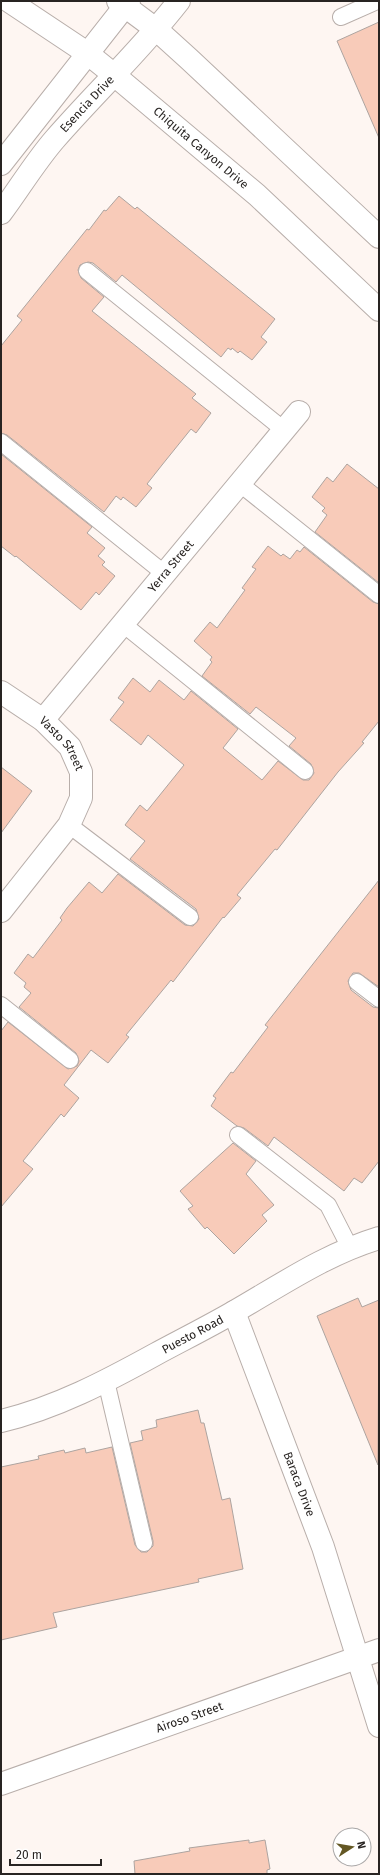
<svg xmlns="http://www.w3.org/2000/svg" width="380" height="1875" viewBox="0 0 380 1875" font-family="'Fira Sans',sans-serif">
	<style>
		.building { fill: #f8cbb9; stroke: #ada4a0 }
		.lines { fill: none; stroke-linecap: round; stroke-linejoin: round }
		.lane-casing { stroke: #b8aeaa; stroke-width: 18 }
		.street-casing { stroke: #b8aeaa; stroke-width: 24 }
		.secondary-casing { stroke: #b8aeaa; stroke-width: 24 }
		.lane { stroke: #fff; stroke-width: 16 }
		.street { stroke: #fff; stroke-width: 22 }
		.secondary { stroke: #fff; stroke-width: 22 }
		.labels { text-anchor: middle; stroke-width: 3; stroke-linejoin: round; paint-order: stroke }
		.street-label { font-size: 12px; fill: #282422; stroke: #fff }
	</style>
	<rect width="100%" height="100%" fill="#fef6f2"/>
	<path class="building" d="M379 22V138L337 41Z
		M119 196 135 209 137 207 275 319 261 337 267 342 252 360 240 351 238 353 232 348 231 350 228 348 221 357 122 275 116 282 93 263 88 262 80 265 78 270 81 278 104 297 92 311 196 394 192 398 211 413 196 433 191 429 162 465 147 484 152 488 136 507 123 497 121 500 116 496 104 512 7 435 1 433V346L22 320 17 316 87 229 89 230 104 210 106 211Z
		M1 454 92 527 87 533 105 548 98 556 105 562 102 565 115 576 99 595 96 592 81 610 16 556 15 557 1 546Z
		M347 464 379 489V583L315 532 327 515 322 511 325 508 312 497 327 477 333 482Z
		M268 546 281 556 283 554 290 559 297 550 300 552 304 547 373 602 379 604V721L362 742 364 743 338 772 277 850 275 849 237 895 241 898 224 918 223 917 173 982 171 980 126 1035 129 1037 108 1063 91 1050 64 1085 79 1098 64 1117 61 1114 23 1161 33 1169 1 1207V1031L8 1022 68 1069 77 1066 79 1061 76 1053 19 1007 31 993 24 987 26 983 14 973 28 954 33 958 62 920 60 918 67 908 89 882 102 893 118 874 185 925 193 926 199 919 196 909 130 859 145 841 125 825 140 805 147 811 184 765 148 735 141 745 110 720 124 702 118 698 133 678 150 692 159 680 184 700 191 691 238 729 223 748 262 780 278 761 303 780H309L314 773 311 764 289 746 296 738 256 707 250 714 202 676 212 662 210 660 212 657 194 641 210 622 217 628 245 590 242 588 256 569 252 567Z
		M1 767 32 791 1 833Z
		M379 880V987L359 973H353L348 981 351 990 373 1007 379 1008V1161L362 1183 354 1178 344 1191 274 1137 268 1146 244 1128 237 1126 211 1106 216 1098 213 1096 231 1072 233 1073 268 1027 265 1025Z
		M233 1143 256 1161 246 1174 274 1205 262 1215 267 1221 234 1254 207 1227 205 1229 188 1209 193 1206 180 1191Z
		M358 1298 362 1307 379 1300 378 1465 317 1316Z
		M198 1410 201 1423H204L222 1500 230 1498 243 1569 198 1579 199 1582 53 1613 57 1627 1 1640V1467L39 1459 38 1456 64 1450 65 1453 85 1448 86 1453 112 1447 135 1545 141 1552H147L153 1546V1541L130 1443 143 1440 141 1431 157 1427 156 1420Z
		M249 1840V1843L265 1840 270 1869 267 1870V1874H135L134 1861 190 1851 189 1848Z"/>
	<g class="lines">
		<defs>
			<path id="lane" d="M341 17 377 1
				M87 271 284 430
				M1 442 165 574
				M239 483 379 595
				M123 624 305 771
				M69 825 190 917
				M357 982 379 999
				M1 1005 70 1060
				M238 1135 328 1205 350 1248
				M106 1381 144 1543"/>
			<g id="street">
				<path id="s1" d="M1 692 43 720 70 747 81 772V798L69 825 1 911"/>
				<path id="s2" d="M43 720 299 412"/>
				<path id="s3" d="M234 1312 323 1547 379 1726"/>
				<path id="s4" d="M1 1421C56 1408 107 1381 156 1354 182 1340 208 1327 234 1312 281 1285 326 1254 379 1238"/>
			</g>
			<g id="secondary">
				<path id="s5" d="M9 1 87 53 113 74 257 195 379 310"/>
				<path d="M118 1 157 30 189 59 379 237"/>
				<path d="M1 164 129 1"/>
				<path id="s6" d="M1 213C19 189 35 162 55 139 96 92 141 50 179 1"/>
				<path id="s7" d="M1 1784 379 1650"/>
			</g>
		</defs>
		<use href="#lane" class="lane-casing"/>
		<use href="#street" class="street-casing"/>
		<use href="#secondary" class="secondary-casing"/>
		<use href="#lane" class="lane"/>
		<use href="#street" class="street"/>
		<use href="#secondary" class="secondary"/>
	</g>
	<g class="labels">
		<g class="street-label">
			<text dy="4" stroke="none"><textPath href="#s6" startOffset="139">Esencia Drive</textPath></text>
			<text dy="4" stroke="none"><textPath href="#s5" startOffset="242">Chiquita Canyon Drive</textPath></text>
			<text dy="4" stroke="none"><textPath href="#s2" startOffset="200">Yerra Street</textPath></text>
			<text dy="4" stroke="none"><textPath href="#s1" startOffset="81">Vasto Street</textPath></text>
			<text dy="4" stroke="none"><textPath href="#s4" startOffset="211">Puesto Road</textPath></text>
			<text dy="4" stroke="none"><textPath href="#s3" startOffset="184">Baraca Drive</textPath></text>
			<text dy="4" stroke="none"><textPath href="#s7" startOffset="200">Airoso Street</textPath></text>
		</g>
	</g>
	<rect width="380" height="1875" fill="none" stroke="#282422" stroke-width="4"/>
	<g transform="translate(352 1847) rotate(78)"><circle r="19" fill="#ffffff" stroke="#a9a7a7"/>
	<path d="M0-3L7 15L0 10L-7 15Z" fill="#635723"/>
	<text y="-6" font-size="11" font-weight="bold" text-anchor="middle" fill="#282422">N</text>
	</g>
	<path d="M10 1859v6h91v-6" fill="none" stroke="#282422" stroke-width="2"/>
	<text x="16" y="1859" font-size="12" fill="#282422" stroke="#ffffff" stroke-width="3" paint-order="stroke">20 m</text>
</svg>
